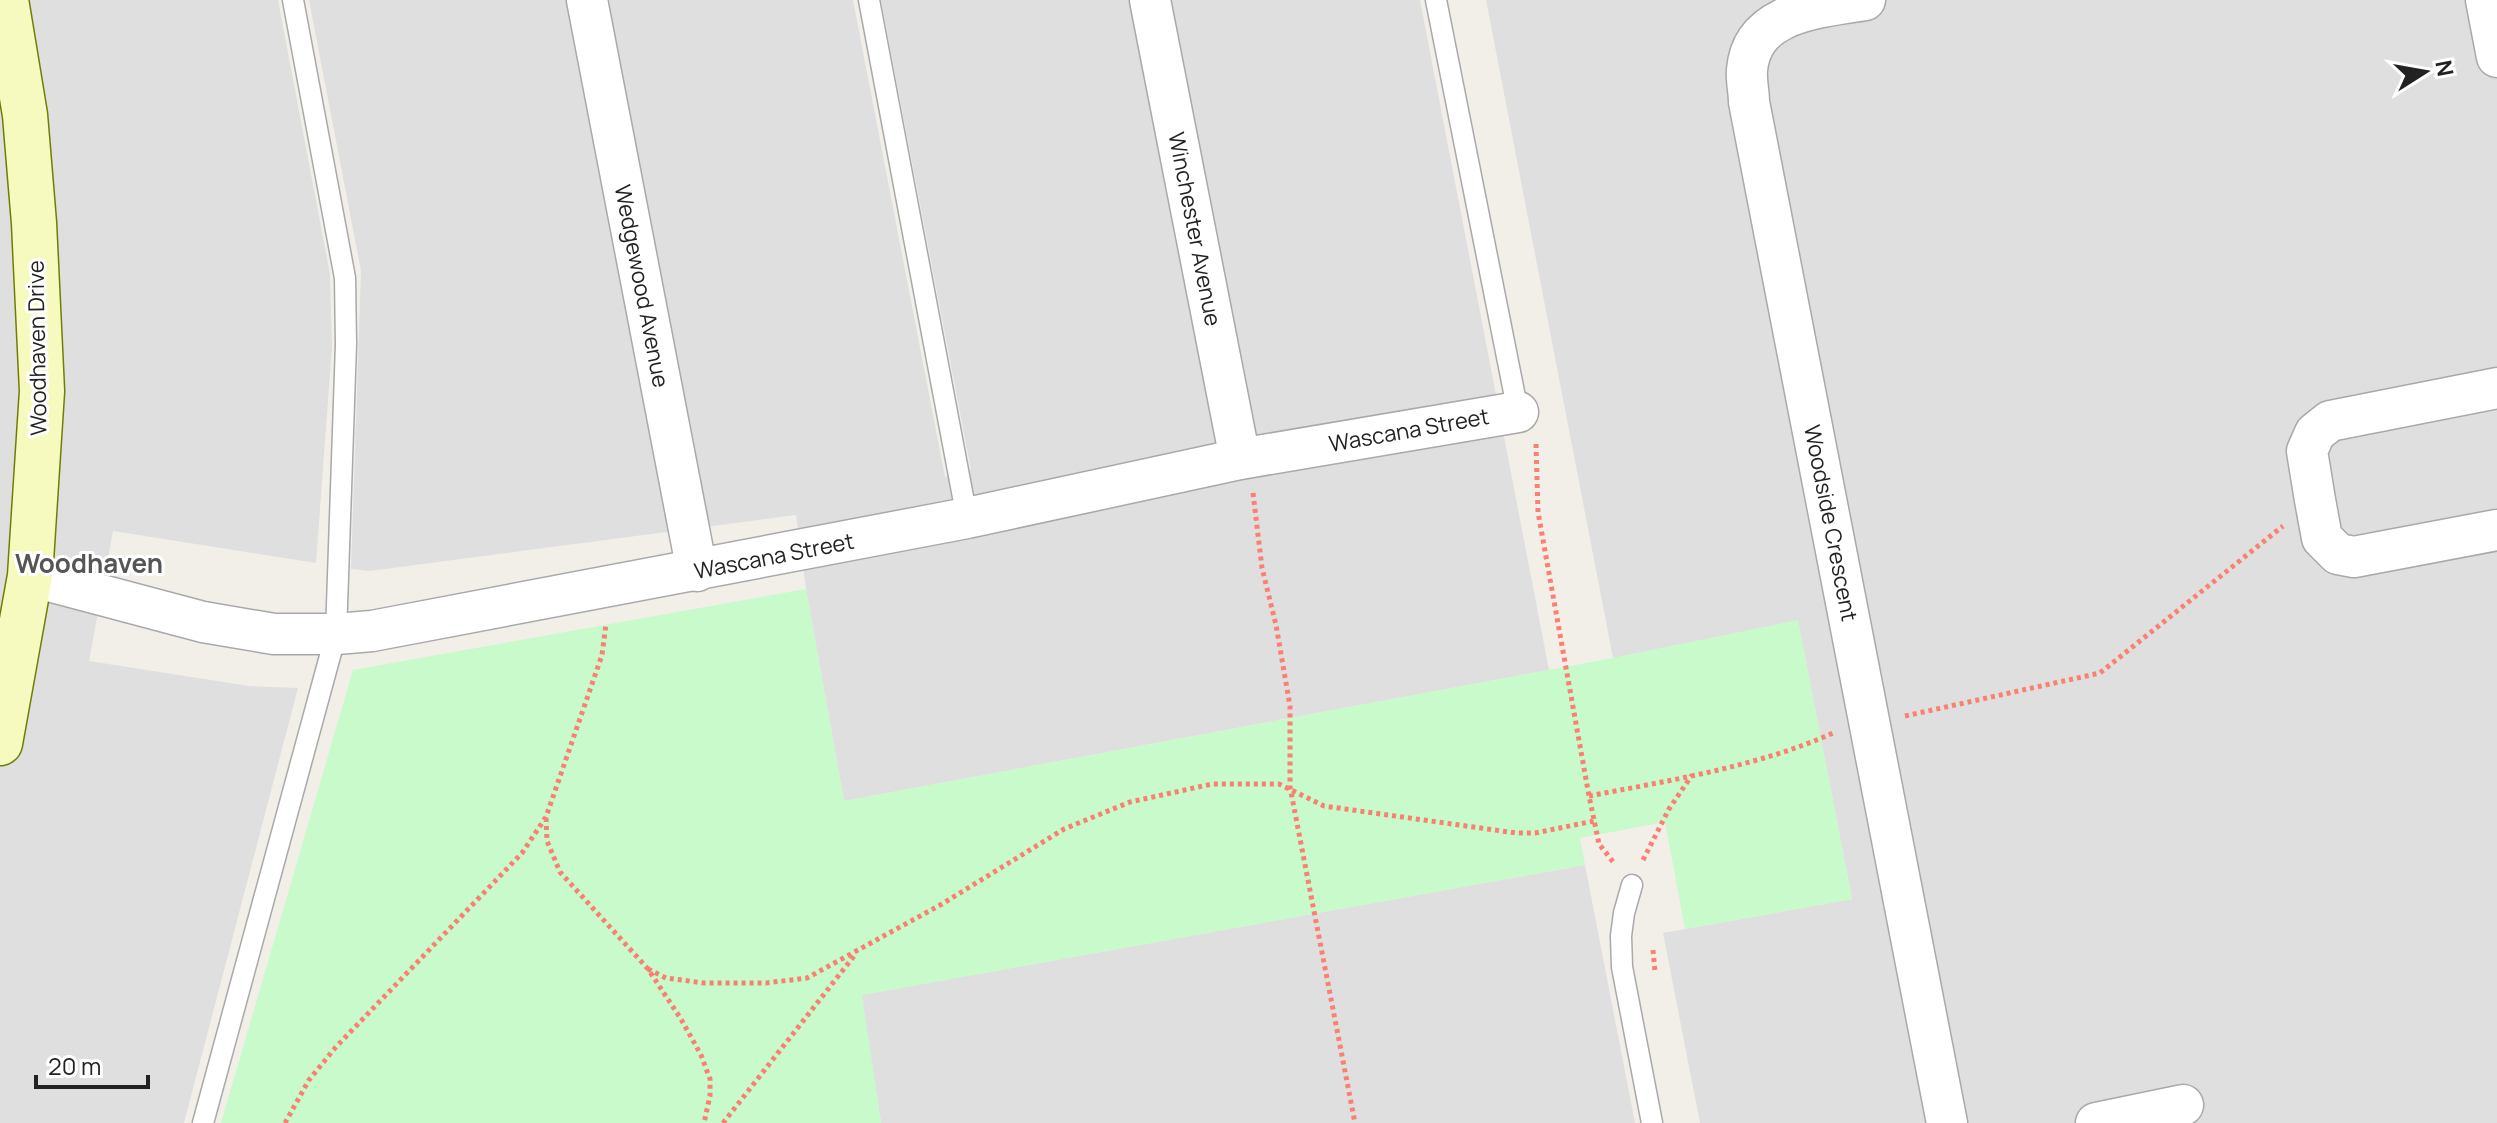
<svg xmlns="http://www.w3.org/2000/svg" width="2497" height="1123" viewBox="0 0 2497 1123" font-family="Manrope,sans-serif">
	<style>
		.residential { fill: #e0dfdf }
		.park { fill: #c8facc }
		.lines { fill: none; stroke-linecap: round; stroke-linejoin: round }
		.lane-casing { stroke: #a9a9a9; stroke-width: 23 }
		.street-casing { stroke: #a9a9a9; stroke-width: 43 }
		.secondary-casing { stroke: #707d05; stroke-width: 47 }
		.path { stroke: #fa8072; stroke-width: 5; stroke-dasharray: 4 4; stroke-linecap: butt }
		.lane { stroke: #fff; stroke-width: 20 }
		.street { stroke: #fff; stroke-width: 40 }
		.secondary { stroke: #f7fabf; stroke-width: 44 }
		.labels { text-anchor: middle; stroke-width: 6; stroke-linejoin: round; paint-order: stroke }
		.street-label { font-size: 22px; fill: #222; stroke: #fff }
		.quarter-label { font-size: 26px; font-weight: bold; fill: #555; stroke: #fff }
	</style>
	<rect width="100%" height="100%" fill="#f2efe9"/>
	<path class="residential" d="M0 0H278L330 274 332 347 316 563 113 531 89 661 249 686 298 688 184 1123H0Z
		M309 0H853L945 477 971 470 881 0H1420L1549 670 844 801 806 589 796 515 370 571 351 569 361 271Z
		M1486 0H2497V1123H1700L1663 933 1852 899 1798 621 1613 658Z
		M1585 865 1635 1123H881L861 995Z"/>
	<path class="park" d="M806 589 844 801 1613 658 1798 620 1852 899 1685 929 1665 822 1580 838 1585 865 862 995 881 1123H221L353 670Z"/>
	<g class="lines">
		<defs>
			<path id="lane" d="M869 0 967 518
				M1436 0 1518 412
				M1632 885 1624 913 1621 936 1622 967 1652 1123
				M203 1123 336 634 346 344 345 278 293 0"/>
			<path id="street" d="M587 0 697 571
				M1150 0 1240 459
				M1865 0C1819 8 1752 11 1747 70 1746 80 1749 92 1749 102L1947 1123
				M2486 0 2497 57
				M2497 388 2330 421 2315 433 2307 451 2315 500 2322 538 2338 554 2354 557 2497 530
				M30 576 203 622 274 634H336L372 631 967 518 1240 459 1518 412
				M2096 1123 2183 1105"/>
			<path id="secondary" d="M0 743 30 576 42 391 34 223 25 115 6 0"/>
		</defs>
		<use href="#lane" class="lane-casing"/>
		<use href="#street" class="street-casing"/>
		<use href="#secondary" class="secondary-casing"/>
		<path class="path" d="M1536 444 1538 512 1589 796 1599 844 1614 863
			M1253 493 1262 568 1276 625 1290 706V787L1355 1123
			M1905 716 2100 673 2283 526
			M1589 796C1667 781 1760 766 1833 733
			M546 818 547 841 560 872 648 969 681 1019 701 1055 710 1079V1096L704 1123
			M1643 860 1669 809 1692 775
			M1653 950 1655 972
			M648 969 666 978 704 983H766L807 978 942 904 1064 829 1130 802 1212 784H1279L1324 806 1516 833H1535L1594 821
			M285 1123 309 1080 335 1048 522 853 546 817 602 655 606 624
			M723 1123 854 956"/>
		<use href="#lane" class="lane"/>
		<use href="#street" class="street"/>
		<use href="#secondary" class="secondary"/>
	</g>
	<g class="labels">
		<g class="street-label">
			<text transform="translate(1195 229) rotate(79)" y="8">Winchester Avenue</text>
			<text transform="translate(642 286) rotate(79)" y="8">Wedgewood Avenue</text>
			<text transform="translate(37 348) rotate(-91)" y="8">Woodhaven Drive</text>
			<text transform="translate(1409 430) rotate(-10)" y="8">Wascana Street</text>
			<text transform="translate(1831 523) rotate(79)" y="8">Woodside Crescent</text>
			<text transform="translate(774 556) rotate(-11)" y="8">Wascana Street</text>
		</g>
		<g class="quarter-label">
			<text x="89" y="573">Woodhaven</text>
		</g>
	</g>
	<g transform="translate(2425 72) rotate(79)" stroke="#ffffff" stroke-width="6" paint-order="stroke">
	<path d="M0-6L14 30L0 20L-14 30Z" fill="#222222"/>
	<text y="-12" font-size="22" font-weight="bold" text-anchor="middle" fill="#222222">N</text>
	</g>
	<path d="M36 1075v12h112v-12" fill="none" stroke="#222222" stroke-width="4"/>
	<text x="48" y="1075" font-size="24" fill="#222222" stroke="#ffffff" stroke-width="6" paint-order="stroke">20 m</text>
</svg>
